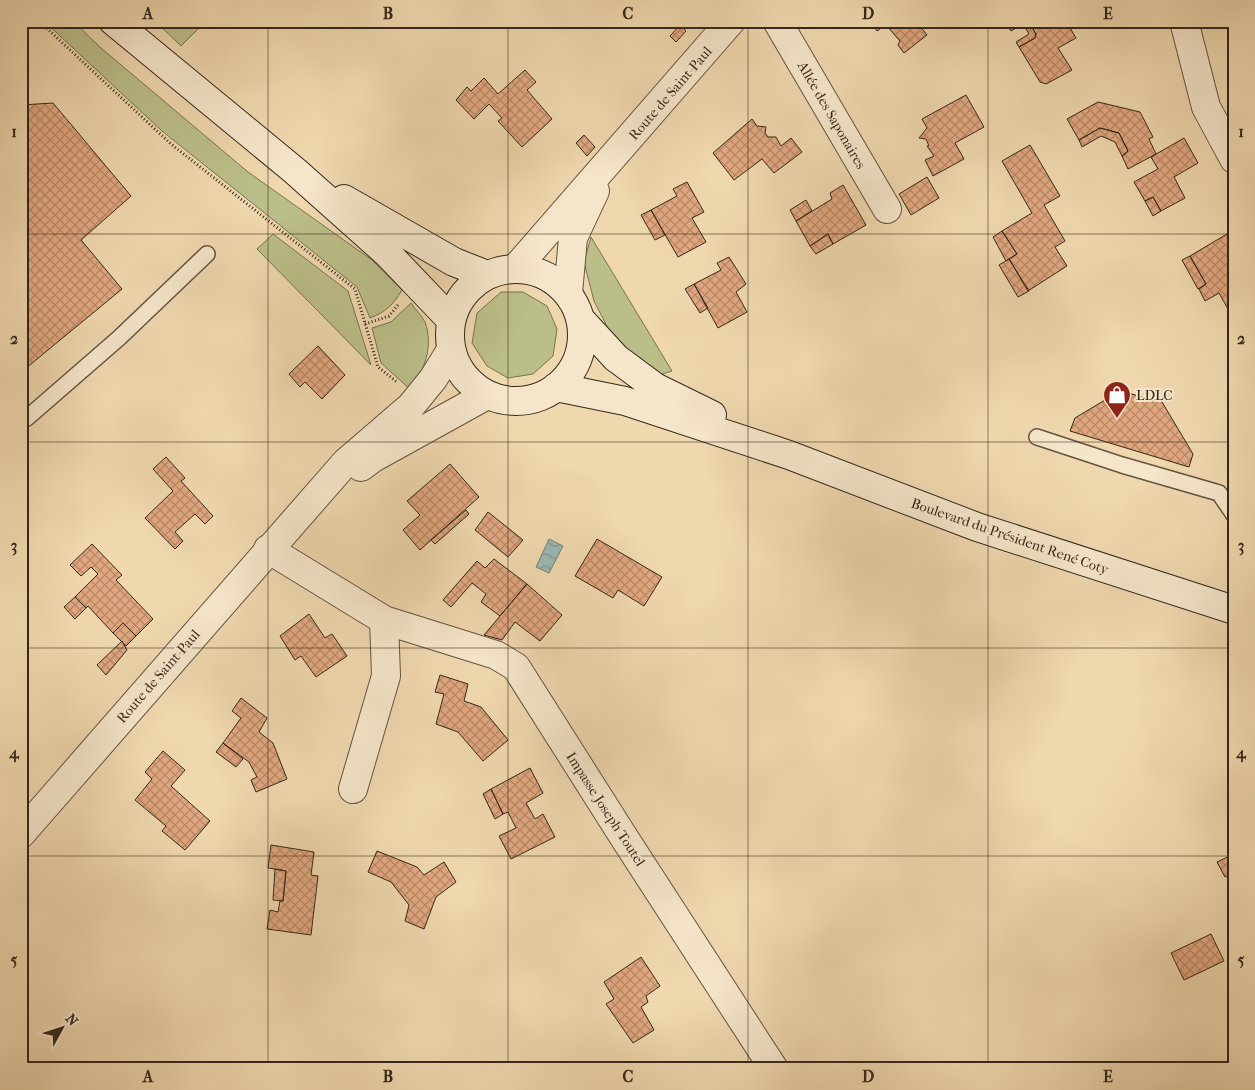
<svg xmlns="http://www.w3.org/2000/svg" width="1255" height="1090" viewBox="0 0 1255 1090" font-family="'IM FELL French Canon',serif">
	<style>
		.grass { fill: #bbbe89; stroke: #787252 }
		.water { fill: url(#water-waves); stroke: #717e75 }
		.building { fill: url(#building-cross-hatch); stroke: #34271c }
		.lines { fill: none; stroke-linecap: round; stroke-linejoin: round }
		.service-casing { stroke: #635340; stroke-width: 18 }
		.minor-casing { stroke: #635340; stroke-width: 30 }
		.tertiary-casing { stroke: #635340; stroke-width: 30 }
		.secondary-casing { stroke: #34271c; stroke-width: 30 }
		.path { stroke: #34271c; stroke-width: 3; stroke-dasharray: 1 2.5; stroke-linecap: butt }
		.service { stroke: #f5e5ca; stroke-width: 15 }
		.minor { stroke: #f5e5ca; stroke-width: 28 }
		.tertiary { stroke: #f5e5ca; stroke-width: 28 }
		.secondary { stroke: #f5e5ca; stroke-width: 28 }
		.grid { fill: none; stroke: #34271c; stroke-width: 1; stroke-opacity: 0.55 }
		.labels { text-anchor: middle; stroke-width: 4; stroke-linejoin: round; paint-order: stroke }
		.street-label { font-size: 14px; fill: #34271c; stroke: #f5e5ca }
		.poi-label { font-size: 14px; fill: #34271c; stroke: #f5e5ca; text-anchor: start }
		.neatline { fill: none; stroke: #34271c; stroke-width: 2 }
		.grid-label { font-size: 16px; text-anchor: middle; font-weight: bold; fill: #34271c }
	</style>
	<defs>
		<pattern id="water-waves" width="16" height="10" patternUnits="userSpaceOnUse" patternTransform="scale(1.25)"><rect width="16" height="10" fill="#9ab8b0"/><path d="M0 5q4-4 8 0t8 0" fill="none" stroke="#7e968e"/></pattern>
		<pattern id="building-cross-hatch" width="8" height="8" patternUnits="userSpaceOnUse" patternTransform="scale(1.25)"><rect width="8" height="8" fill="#e1a77f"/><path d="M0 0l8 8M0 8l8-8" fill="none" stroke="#b78867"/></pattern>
	</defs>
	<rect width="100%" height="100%" fill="#efd7ae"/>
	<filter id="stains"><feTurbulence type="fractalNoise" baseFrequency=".004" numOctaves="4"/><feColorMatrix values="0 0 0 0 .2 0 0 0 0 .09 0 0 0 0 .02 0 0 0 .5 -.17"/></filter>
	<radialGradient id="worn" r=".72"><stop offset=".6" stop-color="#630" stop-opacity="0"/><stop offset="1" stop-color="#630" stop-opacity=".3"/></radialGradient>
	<path class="grass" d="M44 21H73L101 48 248 172 372 260 402 290C393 305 386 312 370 318L357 287 162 131Z
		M155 21H206L181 46Z
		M273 234 348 291 371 365 257 249Z
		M591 237 672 371 659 375 614 340 594 301 584 262Z
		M501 292H523L547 306 557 329 553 356 533 374 508 378 487 366 472 343 477 313Z
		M411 303C415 309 422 316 425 322 434 346 424 370 411 390L381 363 372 328 391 322Z"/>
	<path class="water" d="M549 539 563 546 549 573 536 567Z"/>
	<path class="building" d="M870 21H916L927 35 904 53 898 45 900 41 886 25 877 31Z
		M1016 21H1028L1036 34 1035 38 1019 47 1016 42 1029 34 1023 24 1011 31 1007 26Z
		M1028 21H1045L1046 23 1050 21H1066L1076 38 1058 48 1072 70 1046 84 1040 82 1019 47 1035 38 1036 34Z
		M1135 21H1153V22L1136 26Z
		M680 25 686 31 676 42 670 36Z
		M525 70 536 82 527 90 552 119 522 147 498 121 502 118 489 104 474 119 456 100 467 87 471 91 484 78 498 94Z
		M966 95 984 127 955 143 964 159 933 176 925 160 934 156 927 146H929L926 139 919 138 927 128 922 119Z
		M1098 102 1140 112 1153 137 1149 139 1156 154 1128 169 1122 156 1128 151 1119 133 1100 128 1079 140 1067 119Z
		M53 103 131 196 81 240 122 289 25 369 21 364V105Z
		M752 119 757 126 766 127 765 133 768 137H776L781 146 791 138 802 152 774 173 762 159 734 180 713 153Z
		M1100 128 1119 133 1128 151 1122 156 1115 142 1101 136 1082 147 1079 140Z
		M584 135 595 147 587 156 576 143Z
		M1184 138 1198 163 1174 177 1185 198 1161 211 1153 197 1145 201 1134 182 1158 169 1151 157Z
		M1030 145 1060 196 1044 205 1065 241 1055 247 1067 266 1028 291 1009 259 1017 254 1002 231 1032 213 1002 161Z
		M927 177 939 198 911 215 899 194Z
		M687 182 704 212 692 218 706 242 678 257 651 210 677 196 673 189Z
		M843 185 866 225 833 244 828 234 810 246 796 221 832 199 830 193Z
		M1153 197 1161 211 1153 216 1145 201Z
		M806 200 812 211 796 221 790 210Z
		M651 210 665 235 655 240 641 215Z
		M1002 231 1017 254 1006 261 993 237Z
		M1232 231 1234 305 1228 309 1219 293 1205 301 1199 289 1206 284 1190 256Z
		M828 234 833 244 816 254 810 246Z
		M1190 256 1206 284 1198 289 1182 260Z
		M729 257 746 284 736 292 747 312 718 328 694 284 721 270 717 263Z
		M1009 259 1029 291 1018 297 999 265Z
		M694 284 708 308 700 313 685 289Z
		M318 346 345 375 322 399 305 382 300 387 289 374Z
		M1120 391 1162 402 1193 454 1189 467 1070 431 1075 418Z
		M166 457 185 478 181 481 213 516 205 524 195 514 175 532 183 541 175 549 145 518 173 491 153 469Z
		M450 464 479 497 420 550 403 530 420 515 407 501Z
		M466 510 469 514 435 544 431 540Z
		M488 512 523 540 508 557 475 530Z
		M597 539 662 577 644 606 618 590 613 598 575 576Z
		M92 544 122 575 116 580 153 619 136 636 123 623 113 633 88 606 86 608 75 597 98 574 91 567 81 576 70 565Z
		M494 559 527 584 500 616 481 602 486 594 472 583 451 607 443 600 477 561 485 568Z
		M527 584 562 615 540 641 515 622 502 640 484 635Z
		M75 597 86 608 75 619 64 607Z
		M309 614 325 638 332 634 347 656 316 677 301 656 295 660 280 636Z
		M123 623 136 636 126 646 113 633Z
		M122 641 127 650 106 675 97 665Z
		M440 675 468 684 464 701 481 707 508 740 483 761 458 732 436 724 444 694 435 692Z
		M241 698 267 718 259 732 273 743 287 779 256 792 251 780 257 777 249 762 223 743 241 718 232 711Z
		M223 743 243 759 236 767 216 752Z
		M163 751 185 770 171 786 210 821 185 850 162 831 166 826 135 800 152 779 145 772Z
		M530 768 543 793 526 803 535 819 543 814 555 837 511 859 499 836 516 828 508 812 503 814 491 789Z
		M491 789 503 814 495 819 483 794Z
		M271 845 314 852 311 875 318 876 311 935 267 929 270 910 278 912 280 901H283L286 871 268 868Z
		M377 851 417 867 424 875 444 862 456 882 436 897 424 929 405 921 409 905 391 882 368 872Z
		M1232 855 1234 873 1225 877 1217 862Z
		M275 869 286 871 283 901 273 900Z
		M1211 934 1224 961 1184 980 1171 953Z
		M641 957 660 986 646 996 648 1002 641 1007 654 1030 633 1043 606 1004 614 999 604 982Z"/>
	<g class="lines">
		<defs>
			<path id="service" d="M21 419 27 418 119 338 207 254
				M1037 437 1122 465 1219 493 1234 515"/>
			<path id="minor" d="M777 21 887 209
				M1184 21 1206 107 1234 159
				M268 549 384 620 496 655 516 667 625 839 774 1069
				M353 789 386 676 384 620"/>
			<path id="tertiary" d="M516 268 731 21
				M568 293 573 238 595 191
				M361 467 373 458 487 395
				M21 834 346 462 411 406 433 379 451 350"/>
			<path id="secondary" d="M113 21 295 171 388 254 451 320
				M344 199 454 262 487 275
				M450 335a66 66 0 1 1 132 0a66 66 0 1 1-132 0Z
				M581 320 616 358 655 387 712 415
				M556 387 625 401 789 455 977 527 1234 610"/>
		</defs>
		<use href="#service" class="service-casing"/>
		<use href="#minor" class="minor-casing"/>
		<use href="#tertiary" class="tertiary-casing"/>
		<use href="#secondary" class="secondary-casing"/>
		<path class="path" d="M39 21 171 144 355 289 378 367 397 382
			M365 324 389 316 398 305"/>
		<use href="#service" class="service"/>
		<use href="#minor" class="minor"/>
		<use href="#tertiary" class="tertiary"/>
		<use href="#secondary" class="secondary"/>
	</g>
	<path class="grid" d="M268 21V1069M508 21V1069M748 21V1069M988 21V1069M21 234H1234M21 442H1234M21 648H1234M21 856H1234"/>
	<defs>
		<symbol id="shop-pin" viewBox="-11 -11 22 30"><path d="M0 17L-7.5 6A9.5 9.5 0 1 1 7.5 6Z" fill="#8f2418" stroke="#f5e5ca"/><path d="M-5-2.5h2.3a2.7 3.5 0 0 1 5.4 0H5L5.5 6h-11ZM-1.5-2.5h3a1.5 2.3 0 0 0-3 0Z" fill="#fff"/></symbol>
	</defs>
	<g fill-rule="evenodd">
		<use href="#shop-pin" x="1101" y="379" width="32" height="43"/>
	</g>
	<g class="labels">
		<g class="street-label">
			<text transform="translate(670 93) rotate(-49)" y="5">Route de Saint-Paul</text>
			<text transform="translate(832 115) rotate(60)" y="5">Allée des Saponaires</text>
			<text transform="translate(1010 536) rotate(19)" y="5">Boulevard du Président René Coty</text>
			<text transform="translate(158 676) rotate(-49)" y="5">Route de Saint-Paul</text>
			<text transform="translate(606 809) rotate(57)" y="5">Impasse Joseph Toutel</text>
		</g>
		<g class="poi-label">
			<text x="1136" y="400">LDLC</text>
		</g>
	</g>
	<rect width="1255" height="1090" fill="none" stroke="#efd7ae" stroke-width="55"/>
	<g transform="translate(62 1028) rotate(50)" stroke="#f5e5ca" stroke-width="4" paint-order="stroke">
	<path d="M0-4L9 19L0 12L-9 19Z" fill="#34271c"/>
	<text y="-8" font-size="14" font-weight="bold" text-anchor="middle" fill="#34271c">N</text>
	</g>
	<rect x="28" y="28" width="1200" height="1034" class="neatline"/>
	<g class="grid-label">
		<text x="148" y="19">A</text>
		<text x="388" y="19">B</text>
		<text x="628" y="19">C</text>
		<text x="868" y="19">D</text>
		<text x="1108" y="19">E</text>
		<text x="14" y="137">1</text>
		<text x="1241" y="137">1</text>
		<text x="14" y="344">2</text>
		<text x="1241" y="344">2</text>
		<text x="14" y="551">3</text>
		<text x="1241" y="551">3</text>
		<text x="14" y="758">4</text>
		<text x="1241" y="758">4</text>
		<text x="14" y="965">5</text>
		<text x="1241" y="965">5</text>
		<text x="148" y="1082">A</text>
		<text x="388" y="1082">B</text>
		<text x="628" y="1082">C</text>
		<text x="868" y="1082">D</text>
		<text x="1108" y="1082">E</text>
	</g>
	<rect width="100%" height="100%" filter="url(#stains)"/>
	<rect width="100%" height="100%" fill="url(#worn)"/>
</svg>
